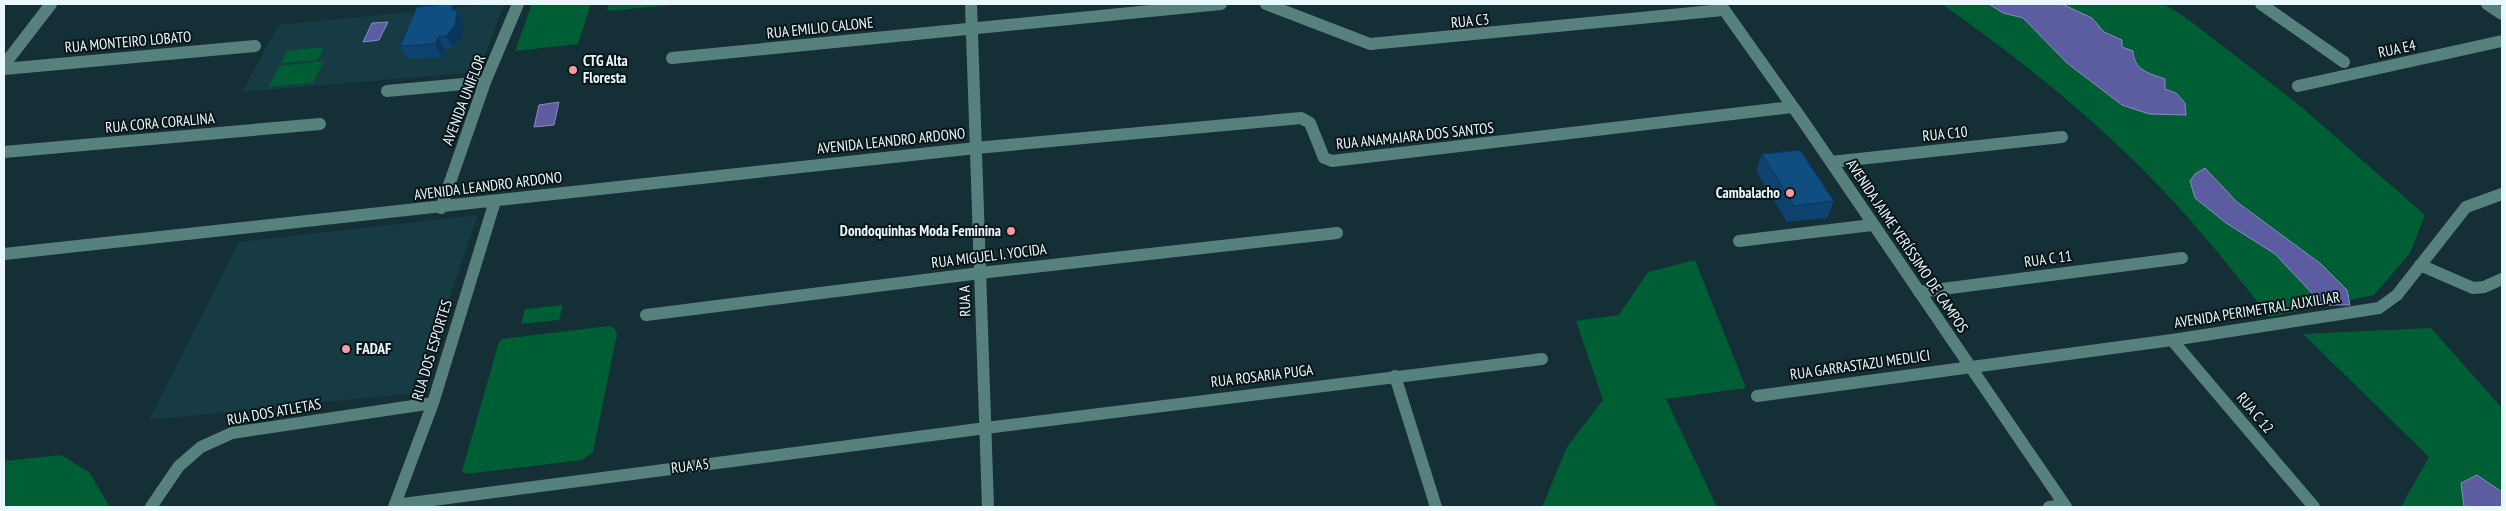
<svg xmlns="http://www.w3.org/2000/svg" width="2506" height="511" viewBox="0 0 2506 511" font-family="'PT Sans Narrow',sans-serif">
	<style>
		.built { fill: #163b45 }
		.green { fill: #005e35 }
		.water { fill: #5c5da1; stroke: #868cbd }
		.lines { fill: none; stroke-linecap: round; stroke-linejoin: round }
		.minor { stroke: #56817c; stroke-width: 12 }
		.wall { fill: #0e426f }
		.shaded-wall { fill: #0b365a }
		.building { fill: #104d81; stroke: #0b365a }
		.poi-dot { fill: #f49aa1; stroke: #0a1518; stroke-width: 2 }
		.labels { text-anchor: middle; stroke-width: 4; stroke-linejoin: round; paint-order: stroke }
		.street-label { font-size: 15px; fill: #e9f8fd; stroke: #0a1518 }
		.poi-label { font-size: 15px; font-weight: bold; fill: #e9f8fd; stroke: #0a1518; text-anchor: start }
	</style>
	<rect width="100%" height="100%" fill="#142f36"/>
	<path class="built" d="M492 4H504L479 72 242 92 278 25Z
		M478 215 416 393 149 420 239 242Z"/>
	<path class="green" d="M532 4H591L578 44 515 51Z
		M609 4H683L607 11Z
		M1942 4H2164L2185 17 2298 104 2425 215 2410 253 2374 295 2269 317C2227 262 2180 205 2130 157 2072 100 2008 51 1942 4Z
		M324 47 318 60 281 63 287 51Z
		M324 61 313 83 268 87 279 66Z
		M1695 260 1746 388 1666 399 1717 507H1542L1567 447 1603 400 1576 321 1619 315 1648 272Z
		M563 305 559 320 521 324 525 309Z
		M609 326 615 329 617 334 593 452 582 460 466 474 462 471 498 345 501 339Z
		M2431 328 2502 408V507H2401L2429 457 2303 334Z
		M61 455 89 472 110 507H4V461Z"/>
	<path class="water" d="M1989 4H2062L2092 18 2104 32 2122 40V47L2133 51C2134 70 2148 73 2165 79V89L2176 93 2185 103 2186 115 2149 114 2122 105 2067 63 2023 18 2003 13Z
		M388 22 379 40 363 42 372 23Z
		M559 102 554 125 534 127 539 105Z
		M2205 168 2237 202 2321 264 2347 290 2350 305H2323L2275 254 2226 223 2195 198 2190 181 2195 174Z
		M2477 475 2502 492V507H2464L2461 483Z"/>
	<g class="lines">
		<path class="minor" d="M971 4 988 507
			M1266 4 1370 44 1723 10
			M1720 4 1803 121 2066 507
			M2261 4 2344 62
			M2487 4 2502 14
			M672 58 1221 4
			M4 65 51 4
			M4 69 255 46
			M2298 86 2502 41
			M387 91 485 82
			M4 152 320 124
			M1831 162 2062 137
			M441 208 485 82 518 4
			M1739 241 1872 225
			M4 254 976 148 1301 118 1310 123 1324 158 1332 161 1792 107
			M2420 265 2473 288 2484 287 2502 279
			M1919 292 2182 258
			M646 315 980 273 1337 233
			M2172 340 2314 507
			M1395 376 1436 507
			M1757 396 2172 340 2379 308 2397 295 2466 207 2502 194
			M395 505 986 428 1542 359
			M151 507 179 466 201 447 232 433 433 403
			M394 507 433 403 495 201
			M2049 507 2064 505"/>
	</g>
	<path class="wall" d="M453 4 464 24 462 39 453 48 445 49 442 57 407 59 400 46Z
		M1762 154 1834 201 1827 218 1787 222 1756 171Z"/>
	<path class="shaded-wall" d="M453 4 464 24 462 39 453 48 446 36 451 8Z
		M438 37 445 49 442 57 435 44Z"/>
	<path class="building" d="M447 4H453L451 8 457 12 455 26 446 36 438 37 435 44 400 46 417 7Z
		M1800 150 1834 201 1794 206 1762 154Z"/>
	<g class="poi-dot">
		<circle cx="573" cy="70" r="5"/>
		<circle cx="1790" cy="193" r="5"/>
		<circle cx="1011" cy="231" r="5"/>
		<circle cx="346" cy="349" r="5"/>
	</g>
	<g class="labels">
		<g class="street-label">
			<text transform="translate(1470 21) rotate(-6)" y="5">RUA C3</text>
			<text transform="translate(820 28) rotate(-6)" y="5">RUA EMILIO CALONE</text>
			<text transform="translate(128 42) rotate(-5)" y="5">RUA MONTEIRO LOBATO</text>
			<text transform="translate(2397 49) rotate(-12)" y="5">RUA E4</text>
			<text transform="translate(464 100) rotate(-69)" y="5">AVENIDA UNIFLOR</text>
			<text transform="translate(160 123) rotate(-5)" y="5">RUA CORA CORALINA</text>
			<text transform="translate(1945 134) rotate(-6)" y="5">RUA C10</text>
			<text transform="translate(1415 136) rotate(-6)" y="5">RUA ANAMAIARA DOS SANTOS</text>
			<text transform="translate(891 141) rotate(-6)" y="5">AVENIDA LEANDRO ARDONO</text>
			<text transform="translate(488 186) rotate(-7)" y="5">AVENIDA LEANDRO ARDONO</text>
			<text transform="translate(1907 246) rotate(56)" y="5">AVENIDA JAIME VERÍSSIMO DE CAMPOS</text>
			<text transform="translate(989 256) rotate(-7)" y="5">RUA MIGUEL I. YOCIDA</text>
			<text transform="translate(2048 259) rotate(-8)" y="5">RUA C 11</text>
			<text transform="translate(965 301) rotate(-92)" y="5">RUA A</text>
			<text transform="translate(2257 310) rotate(-9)" y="5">AVENIDA PERIMETRAL AUXILIAR</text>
			<text transform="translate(432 350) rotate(-73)" y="5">RUA DOS ESPORTES</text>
			<text transform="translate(1860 365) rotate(-8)" y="5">RUA GARRASTAZU MEDLICI</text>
			<text transform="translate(1262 376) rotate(-7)" y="5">RUA ROSARIA PUGA</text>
			<text transform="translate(274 412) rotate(-10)" y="5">RUA DOS ATLETAS</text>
			<text transform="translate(2255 413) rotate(50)" y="5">RUA C 12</text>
			<text transform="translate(690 466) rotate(-7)" y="5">RUA A5</text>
		</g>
		<g class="poi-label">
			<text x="583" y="66">CTG Alta<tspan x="583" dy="17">Floresta</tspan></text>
			<text x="1780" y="198" text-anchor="end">Cambalacho</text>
			<text x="1001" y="236" text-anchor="end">Dondoquinhas Moda Feminina</text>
			<text x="356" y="354">FADAF</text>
		</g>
	</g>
	<rect width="2506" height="511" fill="none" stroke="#e9f8fd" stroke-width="10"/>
</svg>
